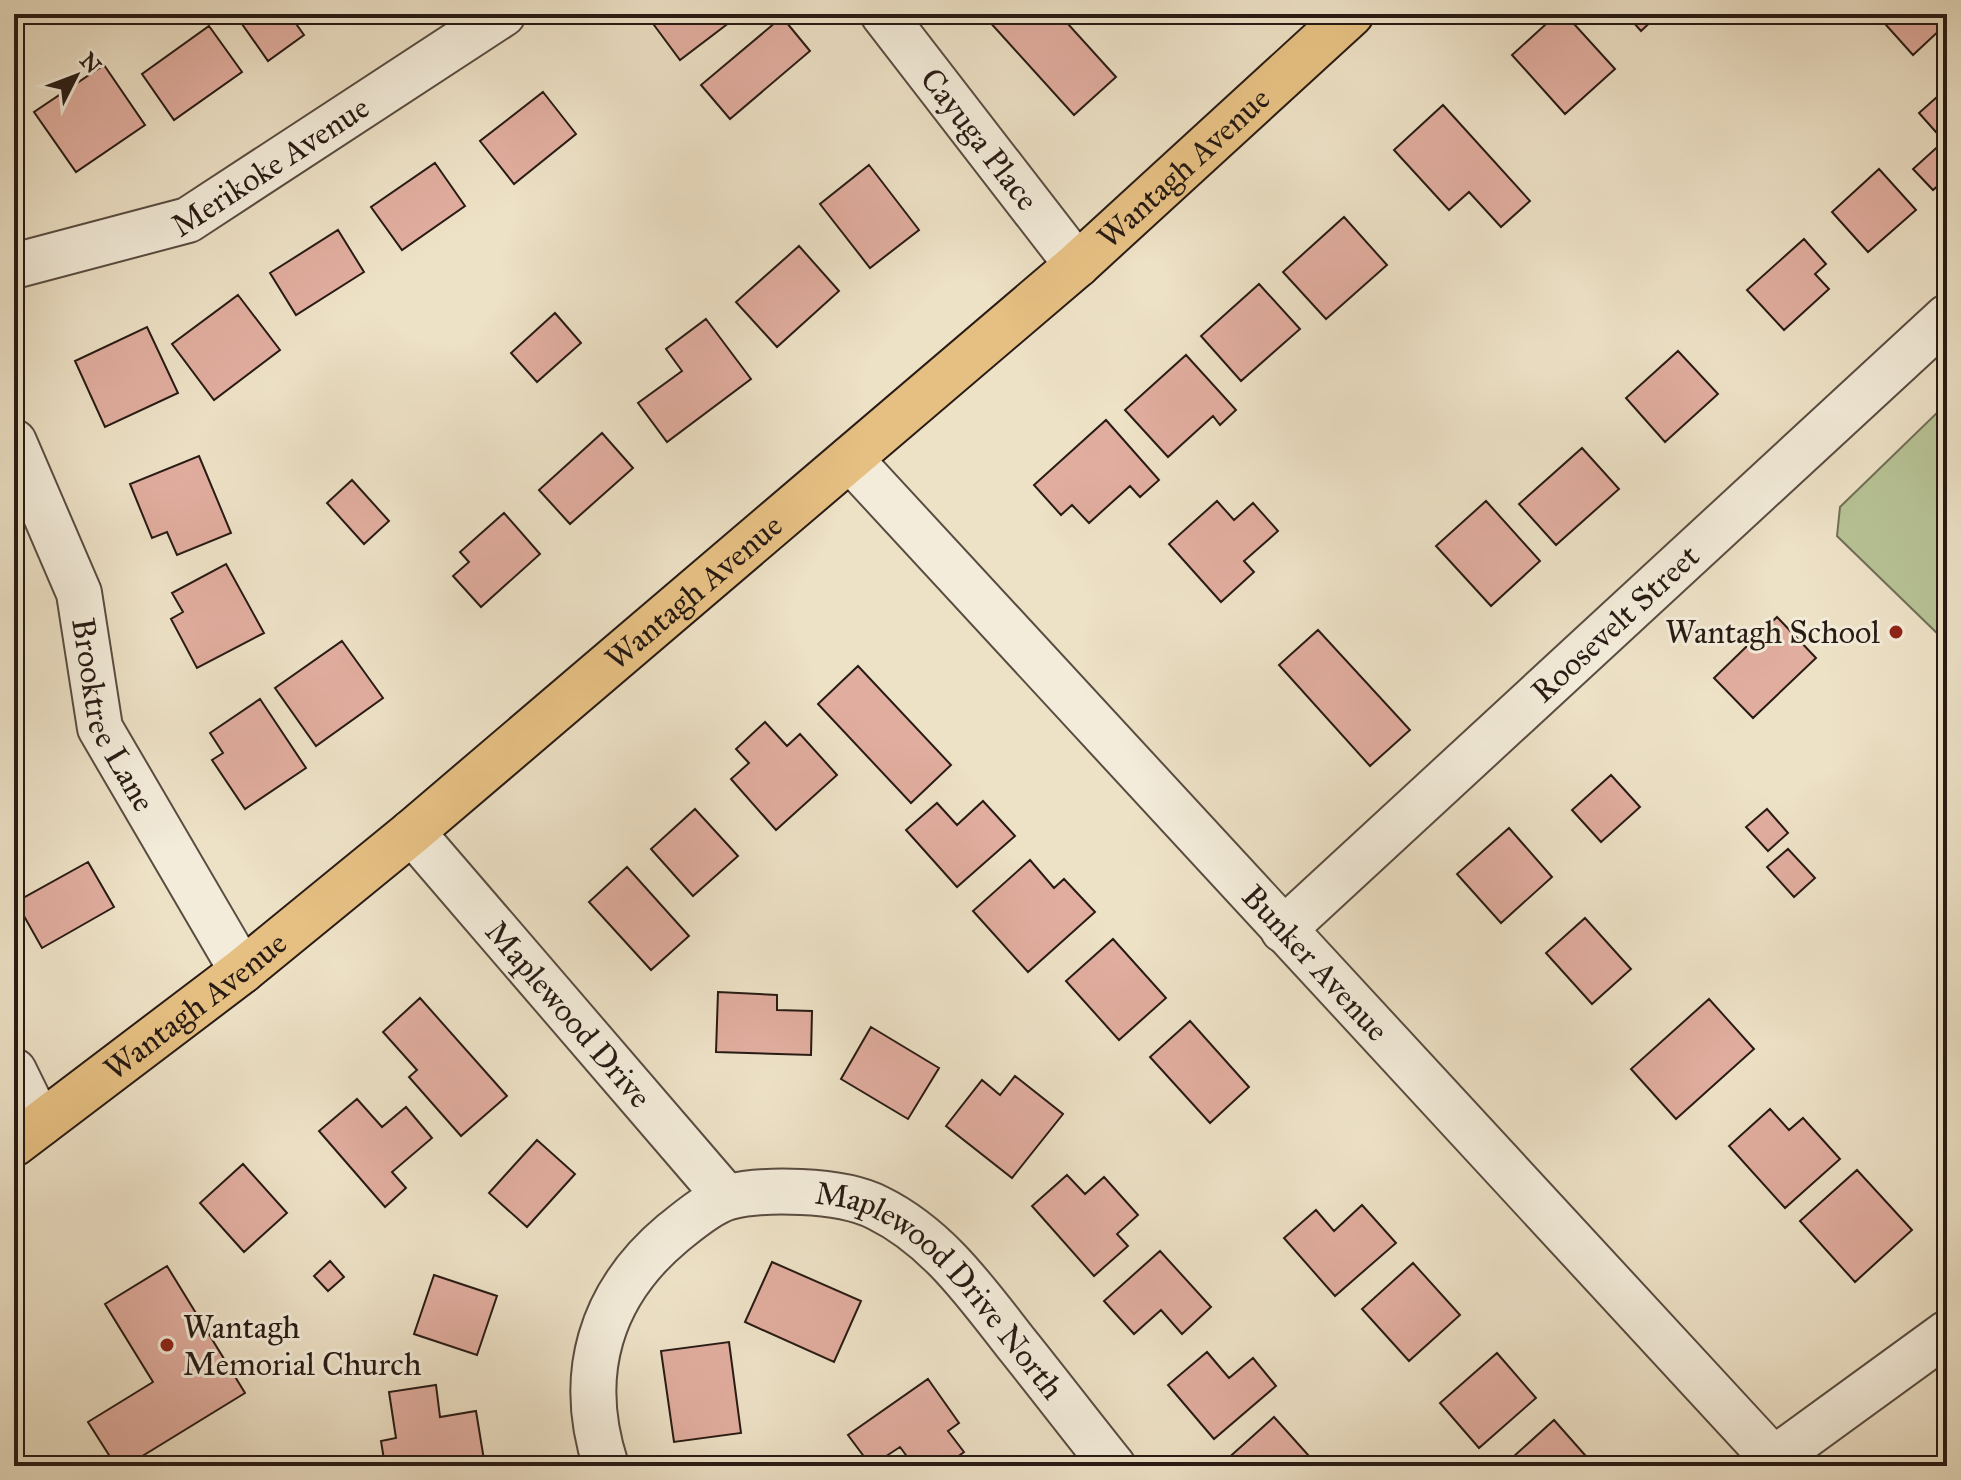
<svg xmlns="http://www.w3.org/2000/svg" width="1961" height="1480" viewBox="0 0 1961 1480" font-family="'IM FELL Great Primer',serif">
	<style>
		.green { fill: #b7c396; stroke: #706f55; stroke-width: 2 }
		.building { fill: #e1ad9f; stroke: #281b14; stroke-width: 2 }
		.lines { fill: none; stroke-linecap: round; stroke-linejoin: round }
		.minor-casing { stroke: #594c40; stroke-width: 48 }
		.major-casing { stroke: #281b14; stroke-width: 48 }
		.minor { stroke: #f3ecda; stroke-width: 44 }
		.major { stroke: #e6c083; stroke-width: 44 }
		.poi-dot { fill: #8f2418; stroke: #f3ecda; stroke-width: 3 }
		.labels { text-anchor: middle; stroke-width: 6; stroke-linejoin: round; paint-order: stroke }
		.street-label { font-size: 32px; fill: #281b14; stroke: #f3ecda }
		.poi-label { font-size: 32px; fill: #281b14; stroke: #f3ecda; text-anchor: end }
	</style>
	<rect width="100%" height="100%" fill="#ede1c6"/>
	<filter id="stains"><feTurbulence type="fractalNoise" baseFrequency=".0025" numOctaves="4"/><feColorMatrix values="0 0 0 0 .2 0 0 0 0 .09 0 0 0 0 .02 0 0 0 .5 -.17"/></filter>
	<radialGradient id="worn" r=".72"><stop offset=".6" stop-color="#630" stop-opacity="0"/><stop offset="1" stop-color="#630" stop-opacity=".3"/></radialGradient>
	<path class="green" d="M1945 405 1947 631 1941 637 1837 536 1840 507Z"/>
	<path class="building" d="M235 14H289L304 35 268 61Z
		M669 14H724L730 22 680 60 654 25Z
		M995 14H1059L1116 77 1074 115 988 20Z
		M1557 14H1565L1615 69 1565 114 1512 55Z
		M1626 14H1659L1641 31Z
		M1880 14H1930L1942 28 1913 55 1878 16Z
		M782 17 810 51 730 119 701 85Z
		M209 26 242 72 174 120 142 74Z
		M104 65 145 125 76 172 34 112Z
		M1947 88V178L1933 190 1913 169 1944 141 1919 113Z
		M543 92 576 134 514 184 480 141Z
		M1443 105 1530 201 1501 227 1469 192 1449 210 1394 150Z
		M435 163 465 206 402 250 371 207Z
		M869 165 919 230 870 268 820 204Z
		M1879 169 1916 210 1868 252 1832 212Z
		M1344 217 1387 265 1326 319 1283 272Z
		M338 230 364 272 296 315 270 273Z
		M1804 239 1826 264 1815 274 1829 289 1784 330 1747 290Z
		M799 246 839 291 777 347 736 302Z
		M1259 284 1300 329 1241 381 1201 336Z
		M238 295 280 350 214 400 172 344Z
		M555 313 581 343 537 382 511 353Z
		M706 319 751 379 667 442 638 403 682 371 666 349Z
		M147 327 178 393 105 427 75 361Z
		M1678 351 1718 394 1665 442 1626 398Z
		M1186 355 1236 410 1220 425 1213 416 1168 457 1125 410Z
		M1106 420 1159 480 1140 497 1130 486 1089 523 1072 505 1061 515 1034 485Z
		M602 433 633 468 570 524 539 490Z
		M1582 448 1619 489 1556 545 1519 504Z
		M199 456 231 533 177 555 167 532 152 538 130 484Z
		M352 480 389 521 364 544 327 503Z
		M1217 501 1234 520 1253 503 1278 531 1244 561 1254 572 1221 602 1169 544Z
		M1486 501 1540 561 1491 606 1436 546Z
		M504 513 540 554 481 607 453 576 469 562 460 552Z
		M226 564 264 633 197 668 171 619 183 612 172 593Z
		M1777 617 1816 658 1753 718 1714 678Z
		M1318 630 1410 730 1370 766 1279 665Z
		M342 641 383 698 316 746 275 688Z
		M858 666 951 765 911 803 818 704Z
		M260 699 306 768 245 809 212 760 223 753 210 733Z
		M765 722 787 746 800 734 837 775 776 830 731 779 749 763 736 749Z
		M1611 775 1640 807 1601 842 1572 810Z
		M983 801 1015 836 957 887 906 830 937 803 957 825Z
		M695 809 738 856 693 896 651 849Z
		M1767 809 1788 833 1768 851 1746 827Z
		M1509 828 1552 877 1501 923 1457 874Z
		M1788 849 1815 878 1794 897 1767 867Z
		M1030 860 1054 888 1064 879 1095 912 1028 972 973 911Z
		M88 862 114 907 42 948 16 902Z
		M627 867 689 936 651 970 589 902Z
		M1585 918 1631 969 1592 1004 1546 953Z
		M1113 939 1166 998 1119 1040 1066 981Z
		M718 992 777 995V1010L812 1011 811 1055 716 1052Z
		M420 998 507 1096 461 1136 409 1077 417 1070 383 1032Z
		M1709 999 1754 1049 1676 1119 1631 1069Z
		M1190 1021 1249 1087 1210 1123 1150 1057Z
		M871 1027 939 1068 908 1119 841 1079Z
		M1015 1076 1063 1114 1012 1178 946 1126 982 1080 1000 1095Z
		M357 1099 382 1127 406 1107 432 1138 392 1172 406 1188 385 1207 319 1131Z
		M1770 1109 1789 1130 1803 1118 1840 1159 1785 1208 1729 1146Z
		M537 1140 575 1174 527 1227 489 1193Z
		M243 1164 287 1213 244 1252 200 1203Z
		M1857 1170 1912 1230 1855 1282 1800 1221Z
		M1067 1175 1085 1194 1104 1177 1138 1215 1117 1234 1128 1246 1094 1276 1032 1206Z
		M1362 1205 1396 1243 1335 1296 1284 1238 1316 1210 1334 1231Z
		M1160 1251 1211 1307 1182 1334 1161 1310 1134 1334 1104 1301Z
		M330 1261 344 1277 328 1291 314 1276Z
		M772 1262 861 1301 834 1362 745 1322Z
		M1413 1263 1460 1315 1409 1361 1362 1309Z
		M167 1266 245 1393 126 1466H116L88 1422 153 1382 105 1304Z
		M434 1275 497 1296 477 1355 414 1334Z
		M729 1342 741 1433 674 1442 661 1351Z
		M1207 1352 1229 1378 1253 1358 1276 1386 1214 1439 1168 1385Z
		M1497 1353 1536 1398 1479 1448 1440 1403Z
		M928 1379 959 1423 948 1431 964 1452 945 1466H914L900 1447 871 1466 848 1435Z
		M436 1385 440 1417 476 1411 484 1460 444 1466H385L381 1441 396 1438 389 1392Z
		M1274 1417 1318 1466H1230L1225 1461Z
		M1554 1420 1592 1463 1589 1466H1503Z"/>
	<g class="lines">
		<defs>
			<g id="minor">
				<path id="s1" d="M883 14 1077 265"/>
				<path id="s2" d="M14 266 188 220 503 14"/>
				<path id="s3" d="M14 442 79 593 100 728 242 971"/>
				<path id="s4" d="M850 459 1780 1466"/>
				<path id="s5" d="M412 832 726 1197"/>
				<path id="s6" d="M1283 930 1947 317"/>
				<path d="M14 1071 40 1124"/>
				<path id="s7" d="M606 1466C576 1375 600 1294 673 1233 688 1221 710 1202 729 1197 752 1191 778 1191 801 1192 826 1193 855 1196 878 1208 937 1237 975 1291 1015 1342 1048 1383 1080 1425 1113 1466"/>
				<path d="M1764 1466 1947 1333"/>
			</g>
			<g id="major">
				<path id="s8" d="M14 1144 242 971 412 832 1077 265 1351 14"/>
			</g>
		</defs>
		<use href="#minor" class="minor-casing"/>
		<use href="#major" class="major-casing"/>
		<use href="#minor" class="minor"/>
		<use href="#major" class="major"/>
	</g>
	<g class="poi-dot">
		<circle cx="1896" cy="632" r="8"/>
		<circle cx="167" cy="1345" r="8"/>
	</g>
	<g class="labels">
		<g class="street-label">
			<text dy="11" stroke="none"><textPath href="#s1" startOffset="158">Cayuga Place</textPath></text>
			<text dy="11" stroke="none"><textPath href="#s2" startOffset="278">Merikoke Avenue</textPath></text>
			<text dy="11" stroke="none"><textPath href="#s8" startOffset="1524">Wantagh Avenue</textPath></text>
			<text dy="11" stroke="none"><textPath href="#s8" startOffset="876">Wantagh Avenue</textPath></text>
			<text dy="11" stroke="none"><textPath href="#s6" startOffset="452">Roosevelt Street</textPath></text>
			<text dy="11" stroke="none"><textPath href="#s3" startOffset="292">Brooktree Lane</textPath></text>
			<text dy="11" stroke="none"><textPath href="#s4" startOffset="686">Bunker Avenue</textPath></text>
			<text dy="11" stroke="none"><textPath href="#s8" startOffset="228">Wantagh Avenue</textPath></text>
			<text dy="11" stroke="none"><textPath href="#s5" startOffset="240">Maplewood Drive</textPath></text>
			<text dy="11" stroke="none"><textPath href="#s7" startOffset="576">Maplewood Drive North</textPath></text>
		</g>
		<g class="poi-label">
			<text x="1880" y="643">Wantagh School</text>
			<text x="183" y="1338" text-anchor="start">Wantagh<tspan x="183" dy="37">Memorial Church</tspan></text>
		</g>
	</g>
	<rect width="1961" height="1480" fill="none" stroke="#ede1c6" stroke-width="48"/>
	<rect x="16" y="16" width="1929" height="1448" fill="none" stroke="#281b14" stroke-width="4"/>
	<rect x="24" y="24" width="1913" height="1432" fill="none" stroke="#281b14" stroke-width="2"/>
	<g transform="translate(76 76) rotate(48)" stroke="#f3ecda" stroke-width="6" paint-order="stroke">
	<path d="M0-6L14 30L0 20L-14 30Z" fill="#281b14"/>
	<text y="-12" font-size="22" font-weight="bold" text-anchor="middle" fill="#281b14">N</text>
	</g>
	<rect width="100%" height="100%" filter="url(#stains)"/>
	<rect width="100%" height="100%" fill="url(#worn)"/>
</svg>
